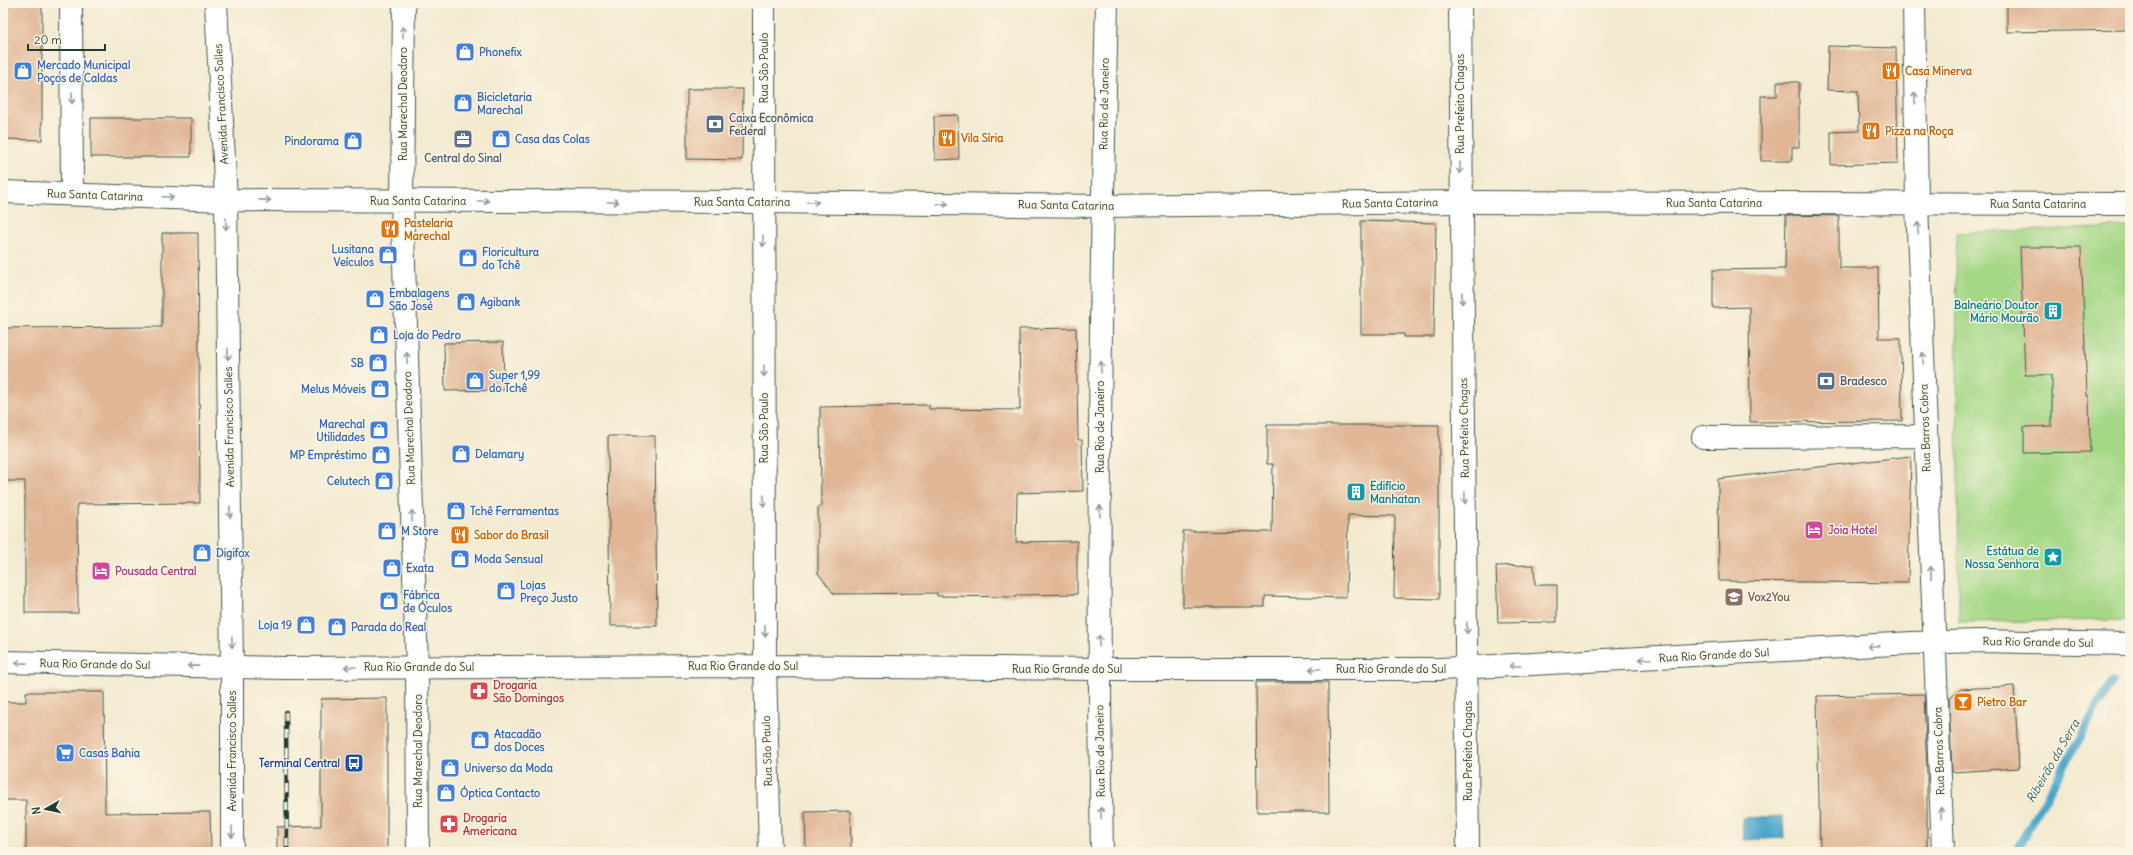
<svg xmlns="http://www.w3.org/2000/svg" width="2133" height="855" viewBox="0 0 2133 855" font-family="Delius,sans-serif">
	<style>
		.green { fill: #a4d786; stroke: #628a5d }
		.water { fill: #4ba7ca; stroke: #35727f }
		.lines { fill: none; stroke-linecap: round; stroke-linejoin: round }
		.stream { stroke: #4ba7ca; stroke-width: 8 }
		.building { fill: #e0b695 }
		.minor-casing { stroke: #3f574b; stroke-width: 24 }
		.major-casing { stroke: #3f574b; stroke-width: 24 }
		.minor { stroke: #fff; stroke-width: 22 }
		.major { stroke: #fff; stroke-width: 22 }
		.rail-casing { stroke: #1f3d34; stroke-width: 4.5 }
		.rail { stroke: #fcf5e5; stroke-width: 3; stroke-dasharray: 9; stroke-linecap: butt }
		.oneway { stroke: #8f9e9a }
		.labels { text-anchor: middle; stroke-width: 3; stroke-linejoin: round; paint-order: stroke }
		.shop-label { font-size: 11px; font-weight: bold; fill: #366cbe; stroke: #fcf5e5; text-anchor: start }
		.street-label { font-size: 11px; fill: #1f3d34; stroke: #fcf5e5 }
		.food-label { font-size: 11px; font-weight: bold; fill: #c56008; stroke: #fcf5e5; text-anchor: start }
		.service-label { font-size: 11px; font-weight: bold; fill: #4e5e75; stroke: #fcf5e5; text-anchor: start }
		.culture-label { font-size: 11px; font-weight: bold; fill: #0d838f; stroke: #fcf5e5; text-anchor: end }
		.hotel-label { font-size: 11px; font-weight: bold; fill: #b23c85; stroke: #fcf5e5; text-anchor: start }
		.education-label { font-size: 11px; font-weight: bold; fill: #785e54; stroke: #fcf5e5; text-anchor: start }
		.health-label { font-size: 11px; font-weight: bold; fill: #be3a42; stroke: #fcf5e5; text-anchor: start }
		.transit-label { font-size: 11px; font-weight: bold; fill: #164399; stroke: #fcf5e5; text-anchor: end }
		.water-label { font-size: 12px; font-style: italic; fill: #2c5d61; stroke: #fcf5e5 }
	</style>
	<rect width="100%" height="100%" fill="#fcf5e5"/>
	<filter id="ink" filterUnits="userSpaceOnUse"><feTurbulence type="fractalNoise" baseFrequency=".025" numOctaves="2"/><feDisplacementMap in="SourceGraphic" scale="8" xChannelSelector="R" yChannelSelector="G"/><feConvolveMatrix kernelMatrix="1 2 1 2 8 2 1 2 1" color-interpolation-filters="sRGB"/></filter>
	<filter id="wash" filterUnits="userSpaceOnUse"><feTurbulence type="fractalNoise" baseFrequency=".012" numOctaves="4" result="noise"/><feDisplacementMap in="SourceGraphic" scale="16" xChannelSelector="R" yChannelSelector="G"/><feGaussianBlur stdDeviation="0.9" result="paint"/><feColorMatrix in="noise" values="0 0 0 0 0 0 0 0 0 0 0 0 0 0 0 0 0 1.4 0 .05"/><feComposite in="paint" operator="in"/></filter>
	<g filter="url(#wash)">
		<rect width="100%" height="100%" fill="#f3ead0"/>
		<path class="green" d="M2130 227V620L1959 622 1956 233Z"/>
		<path class="water" d="M1783 816 1784 838 1743 840 1742 818Z"/>
		<g class="lines">
			<path class="stream" d="M2015 852 2112 682"/>
		</g>
		<g id="blocks">
			<path class="building" d="M3 3H42V140L3 139Z
				M2007 3H2130V30L2007 32Z
				M1828 46 1896 48 1898 163 1831 165V132L1859 131 1858 91 1827 90Z
				M1777 82H1799V147H1792V161H1761V96H1777Z
				M687 89H743L742 160 687 159Z
				M958 115 959 159 935 160 934 116Z
				M91 118H191V157H91Z
				M1786 215 1839 216V268H1878L1879 338H1901L1902 421 1750 422 1749 307 1713 308V270L1785 269Z
				M1361 221 1436 223 1434 337H1404V334H1361Z
				M162 233H198L200 503 77 504 78 613H25V481H3V328L162 327Z
				M2020 247H2081L2087 396H2089L2090 452 2024 453V427L2052 426V375H2025Z
				M1076 328 1078 440H1082L1083 491 1017 493 1016 542 1077 541V594L1016 595V597L937 596V593L834 594 818 573V507H821L820 407 929 405V409L1020 410 1019 329Z
				M503 342 504 390 445 391 444 343Z
				M1267 425H1439V599L1394 598 1395 516 1348 515 1346 598 1265 596V607H1183V531L1272 532 1273 464H1267Z
				M608 436H655L657 626H610Z
				M1911 456 1908 583 1719 581 1718 479Z
				M1534 565 1535 585H1557V622L1498 623 1496 566Z
				M1256 682H1328L1329 812H1257Z
				M2014 686 2019 768 1952 772 1949 699 1961 689Z
				M26 692H104L105 813 210 812 211 852H26V800H3V702H26Z
				M1924 694 1927 774V852H1820L1817 696Z
				M387 698V852H277V827L321 826V699Z
				M850 811 851 850 806 851 805 812Z"/>
		</g>
	</g>
	<g filter="url(#ink)">
		<use href="#blocks" fill-opacity="0" stroke="#3f574b" stroke-width="1"/>
		<g class="lines">
			<defs>
				<path id="minor" d="M71 3 72 193
					M764 3 765 666 770 852
					M1460 3 1468 852
					M1914 3 1917 204 1943 852
					M3 192 226 200
					M1703 437 1926 436
					M3 662 284 668 765 666 1099 669H1440L1912 643 1980 641 2130 644
					M1102 852C1097 569 1100 286 1107 3"/>
				<path id="major" d="M216 3 226 200 232 667V852
					M404 3 402 201 417 667 418 852
					M226 200 763 202 1102 206 1461 202 2130 204"/>
			</defs>
			<use href="#minor" class="minor-casing"/>
			<use href="#major" class="major-casing"/>
			<use href="#minor" class="minor"/>
			<use href="#major" class="major"/>
			<defs>
				<path id="rail" d="M286 712 287 852"/>
			</defs>
			<use href="#rail" class="rail-casing"/>
			<use href="#rail" class="rail"/>
		</g>
		<defs><path id="oneway-shaft" d="M-6 0H5M1.5-3L5.5 0L1.5 3" fill="none" stroke-width="1.6" stroke-linecap="round" stroke-linejoin="round"/></defs>
		<g class="oneway">
			<use href="#oneway-shaft" transform="translate(403 32) rotate(-90)"/>
			<use href="#oneway-shaft" transform="translate(72 98) rotate(90)"/>
			<use href="#oneway-shaft" transform="translate(1915 98) rotate(-91)"/>
			<use href="#oneway-shaft" transform="translate(1460 168) rotate(90)"/>
			<use href="#oneway-shaft" transform="translate(168 197) rotate(2)"/>
			<use href="#oneway-shaft" transform="translate(265 200) rotate(1)"/>
			<use href="#oneway-shaft" transform="translate(483 201)"/>
			<use href="#oneway-shaft" transform="translate(613 202)"/>
			<use href="#oneway-shaft" transform="translate(813 202) rotate(1)"/>
			<use href="#oneway-shaft" transform="translate(943 204) rotate(1)"/>
			<use href="#oneway-shaft" transform="translate(226 224) rotate(89)"/>
			<use href="#oneway-shaft" transform="translate(1918 228) rotate(-92)"/>
			<use href="#oneway-shaft" transform="translate(763 241) rotate(90)"/>
			<use href="#oneway-shaft" transform="translate(1462 298) rotate(89)"/>
			<use href="#oneway-shaft" transform="translate(228 354) rotate(89)"/>
			<use href="#oneway-shaft" transform="translate(407 358) rotate(-92)"/>
			<use href="#oneway-shaft" transform="translate(1923 358) rotate(-92)"/>
			<use href="#oneway-shaft" transform="translate(1101 367) rotate(-90)"/>
			<use href="#oneway-shaft" transform="translate(764 371) rotate(90)"/>
			<use href="#oneway-shaft" transform="translate(1465 498) rotate(89)"/>
			<use href="#oneway-shaft" transform="translate(764 501) rotate(90)"/>
			<use href="#oneway-shaft" transform="translate(1100 511) rotate(-90)"/>
			<use href="#oneway-shaft" transform="translate(230 512) rotate(89)"/>
			<use href="#oneway-shaft" transform="translate(412 516) rotate(-92)"/>
			<use href="#oneway-shaft" transform="translate(1931 572) rotate(-92)"/>
			<use href="#oneway-shaft" transform="translate(1467 628) rotate(89)"/>
			<use href="#oneway-shaft" transform="translate(765 631) rotate(90)"/>
			<use href="#oneway-shaft" transform="translate(1099 641) rotate(-90)"/>
			<use href="#oneway-shaft" transform="translate(232 642) rotate(89)"/>
			<use href="#oneway-shaft" transform="translate(1873 646) rotate(177)"/>
			<use href="#oneway-shaft" transform="translate(1645 659) rotate(177)"/>
			<use href="#oneway-shaft" transform="translate(21 663) rotate(-179)"/>
			<use href="#oneway-shaft" transform="translate(193 666) rotate(-179)"/>
			<use href="#oneway-shaft" transform="translate(1515 666) rotate(177)"/>
			<use href="#oneway-shaft" transform="translate(350 667) rotate(180)"/>
			<use href="#oneway-shaft" transform="translate(1315 669) rotate(180)"/>
			<use href="#oneway-shaft" transform="translate(1101 813) rotate(-91)"/>
			<use href="#oneway-shaft" transform="translate(1941 813) rotate(-92)"/>
			<use href="#oneway-shaft" transform="translate(232 832) rotate(90)"/>
		</g>
	</g>
	<defs>
		<symbol id="shop-square" viewBox="-11 -11 22 22"><rect x="-9" y="-9" width="18" height="18" rx="4" fill="#3f7fe0" stroke="#fcf5e5"/><path d="M-5-2.5h2.3a2.7 3.5 0 0 1 5.4 0H5L5.5 6h-11ZM-1.5-2.5h3a1.5 2.3 0 0 0-3 0Z" fill="#fff"/></symbol>
		<symbol id="restaurant-square" viewBox="-11 -11 22 22"><rect x="-9" y="-9" width="18" height="18" rx="4" fill="#e8710a" stroke="#fcf5e5"/><path d="M-5-6h1v4h1v-4h1v4h1v-4h1v5L-1.5 .5V6h-2V.5L-5-1ZM5-6V6H3V1.5H1.5Q1.5-4 5-6Z" fill="#fff"/></symbol>
		<symbol id="bank-square" viewBox="-11 -11 22 22"><rect x="-9" y="-9" width="18" height="18" rx="4" fill="#5c6f8a" stroke="#fcf5e5"/><path d="M-6-4H6V4H-6ZM0-2.3a2.3 2.3 0 1 0 0 4.6a2.3 2.3 0 1 0 0-4.6Z" fill="#fff"/></symbol>
		<symbol id="office-square" viewBox="-11 -11 22 22"><rect x="-9" y="-9" width="18" height="18" rx="4" fill="#5c6f8a" stroke="#fcf5e5"/><path d="M-6-3h4V-5.5h4V-3h4V5H-6ZM-1-4.5V-3h2v-1.5ZM-6 0V1H6V0Z" fill="#fff"/></symbol>
		<symbol id="building-square" viewBox="-11 -11 22 22"><rect x="-9" y="-9" width="18" height="18" rx="4" fill="#0f9aa8" stroke="#fcf5e5"/><path d="M-4-6H4V6H1V3H-1V6H-4ZM-2.5-4.3h1.7v1.8h-1.7ZM.8-4.3h1.7v1.8H.8ZM-2.5-1h1.7V.8h-1.7ZM.8-1h1.7V.8H.8Z" fill="#fff"/></symbol>
		<symbol id="hotel-square" viewBox="-11 -11 22 22"><rect x="-9" y="-9" width="18" height="18" rx="4" fill="#d1479c" stroke="#fcf5e5"/><path d="M-6-4.5h1.5V1H6V5H4.5V3h-9V5H-6ZM-4 0a1.8 1.8 0 1 1 3.6 0ZM.5 0V-2.5h3Q6-2.5 6 0Z" fill="#fff"/></symbol>
		<symbol id="sight-square" viewBox="-11 -11 22 22"><rect x="-9" y="-9" width="18" height="18" rx="4" fill="#0f9aa8" stroke="#fcf5e5"/><path d="M0-6L1.8-2.2L6-1.7L2.9 1.2L3.7 5.4L0 3.3L-3.7 5.4L-2.9 1.2L-6-1.7L-1.8-2.2Z" fill="#fff"/></symbol>
		<symbol id="school-square" viewBox="-11 -11 22 22"><rect x="-9" y="-9" width="18" height="18" rx="4" fill="#8d6e63" stroke="#fcf5e5"/><path d="M0-5L7-2L0 1L-7-2ZM-4 1L0 2.5L4 1V4Q0 6-4 4Z" fill="#fff"/></symbol>
		<symbol id="pharmacy-square" viewBox="-11 -11 22 22"><rect x="-9" y="-9" width="18" height="18" rx="4" fill="#e0444e" stroke="#fcf5e5"/><path d="M-2-6h4v4h4v4h-4v4h-4v-4h-4v-4h4Z" fill="#fff"/></symbol>
		<symbol id="bar-square" viewBox="-11 -11 22 22"><rect x="-9" y="-9" width="18" height="18" rx="4" fill="#e8710a" stroke="#fcf5e5"/><path d="M-6-5H6L.8 .8V4.5H3.5V6h-7V4.5H-.8V.8Z" fill="#fff"/></symbol>
		<symbol id="supermarket-square" viewBox="-11 -11 22 22"><rect x="-9" y="-9" width="18" height="18" rx="4" fill="#3f7fe0" stroke="#fcf5e5"/><path d="M-6-5.5h2.5l.6 2H6L4.5 2H-2.5L-4.4-4H-6ZM-1.5 3.2a1.3 1.3 0 1 0 .1 0ZM3 3.2a1.3 1.3 0 1 0 .1 0Z" fill="#fff"/></symbol>
		<symbol id="bus-square" viewBox="-11 -11 22 22"><rect x="-9" y="-9" width="18" height="18" rx="4" fill="#1a4fb4" stroke="#fcf5e5"/><path d="M-5-6H5V4H4V6H2V4H-2V6H-4V4H-5ZM-3.5-4V0h7V-4ZM-3.5 1.2v1.5H-2V1.2ZM2 1.2v1.5H3.5V1.2Z" fill="#fff"/></symbol>
	</defs>
	<g fill-rule="evenodd">
		<use href="#shop-square" x="454" y="41" width="22" height="22"/>
		<use href="#shop-square" x="12" y="60" width="22" height="22"/>
		<use href="#restaurant-square" x="1880" y="60" width="22" height="22"/>
		<use href="#shop-square" x="452" y="92" width="22" height="22"/>
		<use href="#bank-square" x="704" y="113" width="22" height="22"/>
		<use href="#restaurant-square" x="1860" y="120" width="22" height="22"/>
		<use href="#restaurant-square" x="936" y="127" width="22" height="22"/>
		<use href="#office-square" x="452" y="128" width="22" height="22"/>
		<use href="#shop-square" x="490" y="128" width="22" height="22"/>
		<use href="#shop-square" x="342" y="130" width="22" height="22"/>
		<use href="#restaurant-square" x="379" y="218" width="22" height="22"/>
		<use href="#shop-square" x="377" y="244" width="22" height="22"/>
		<use href="#shop-square" x="457" y="247" width="22" height="22"/>
		<use href="#shop-square" x="364" y="288" width="22" height="22"/>
		<use href="#shop-square" x="455" y="291" width="22" height="22"/>
		<use href="#building-square" x="2042" y="300" width="22" height="22"/>
		<use href="#shop-square" x="368" y="324" width="22" height="22"/>
		<use href="#shop-square" x="367" y="352" width="22" height="22"/>
		<use href="#shop-square" x="464" y="370" width="22" height="22"/>
		<use href="#bank-square" x="1815" y="370" width="22" height="22"/>
		<use href="#shop-square" x="369" y="378" width="22" height="22"/>
		<use href="#shop-square" x="368" y="419" width="22" height="22"/>
		<use href="#shop-square" x="450" y="443" width="22" height="22"/>
		<use href="#shop-square" x="370" y="444" width="22" height="22"/>
		<use href="#shop-square" x="373" y="470" width="22" height="22"/>
		<use href="#building-square" x="1345" y="481" width="22" height="22"/>
		<use href="#shop-square" x="445" y="500" width="22" height="22"/>
		<use href="#hotel-square" x="1803" y="519" width="22" height="22"/>
		<use href="#shop-square" x="376" y="520" width="22" height="22"/>
		<use href="#restaurant-square" x="449" y="524" width="22" height="22"/>
		<use href="#shop-square" x="191" y="542" width="22" height="22"/>
		<use href="#sight-square" x="2042" y="546" width="22" height="22"/>
		<use href="#shop-square" x="449" y="548" width="22" height="22"/>
		<use href="#shop-square" x="381" y="557" width="22" height="22"/>
		<use href="#hotel-square" x="90" y="560" width="22" height="22"/>
		<use href="#shop-square" x="495" y="580" width="22" height="22"/>
		<use href="#school-square" x="1723" y="586" width="22" height="22"/>
		<use href="#shop-square" x="378" y="590" width="22" height="22"/>
		<use href="#shop-square" x="295" y="614" width="22" height="22"/>
		<use href="#shop-square" x="326" y="616" width="22" height="22"/>
		<use href="#pharmacy-square" x="468" y="680" width="22" height="22"/>
		<use href="#bar-square" x="1952" y="691" width="22" height="22"/>
		<use href="#shop-square" x="469" y="729" width="22" height="22"/>
		<use href="#supermarket-square" x="54" y="742" width="22" height="22"/>
		<use href="#bus-square" x="343" y="752" width="22" height="22"/>
		<use href="#shop-square" x="439" y="757" width="22" height="22"/>
		<use href="#shop-square" x="435" y="782" width="22" height="22"/>
		<use href="#pharmacy-square" x="438" y="813" width="22" height="22"/>
	</g>
	<g class="labels">
		<g class="shop-label">
			<text x="479" y="56">Phonefix</text>
			<text x="37" y="69">Mercado Municipal<tspan x="37" dy="13">Poços de Caldas</tspan></text>
			<text x="477" y="101">Bicicletaria<tspan x="477" dy="13">Marechal</tspan></text>
			<text x="515" y="143">Casa das Colas</text>
			<text x="339" y="145" text-anchor="end">Pindorama</text>
			<text x="374" y="253" text-anchor="end">Lusitana<tspan x="374" dy="13">Veículos</tspan></text>
			<text x="482" y="256">Floricultura<tspan x="482" dy="13">do Tchê</tspan></text>
			<text x="389" y="297">Embalagens<tspan x="389" dy="13">São José</tspan></text>
			<text x="480" y="306">Agibank</text>
			<text x="393" y="339">Loja do Pedro</text>
			<text x="364" y="367" text-anchor="end">SB</text>
			<text x="489" y="379">Super 1,99<tspan x="489" dy="13">do Tchê</tspan></text>
			<text x="366" y="393" text-anchor="end">Melus Móveis</text>
			<text x="365" y="428" text-anchor="end">Marechal<tspan x="365" dy="13">Utilidades</tspan></text>
			<text x="475" y="458">Delamary</text>
			<text x="367" y="459" text-anchor="end">MP Empréstimo</text>
			<text x="370" y="485" text-anchor="end">Celutech</text>
			<text x="470" y="515">Tchê Ferramentas</text>
			<text x="401" y="535">M Store</text>
			<text x="216" y="557">Digifox</text>
			<text x="474" y="563">Moda Sensual</text>
			<text x="406" y="572">Exata</text>
			<text x="520" y="589">Lojas<tspan x="520" dy="13">Preço Justo</tspan></text>
			<text x="403" y="599">Fábrica<tspan x="403" dy="13">de Óculos</tspan></text>
			<text x="292" y="629" text-anchor="end">Loja 19</text>
			<text x="351" y="631">Parada do Real</text>
			<text x="494" y="738">Atacadão<tspan x="494" dy="13">dos Doces</tspan></text>
			<text x="79" y="757">Casas Bahia</text>
			<text x="464" y="772">Universo da Moda</text>
			<text x="460" y="797">Óptica Contacto</text>
		</g>
		<g class="street-label">
			<text transform="translate(764 68) rotate(-90)" y="4">Rua São Paulo</text>
			<text transform="translate(221 104) rotate(-93)" y="4">Avenida Francisco Salles</text>
			<text transform="translate(403 104) rotate(-90)" y="4">Rua Marechal Deodoro</text>
			<text transform="translate(1104 104) rotate(-89)" y="4">Rua Rio de Janeiro</text>
			<text transform="translate(1460 104) rotate(-90)" y="4">Rua Prefeito Chagas</text>
			<text transform="translate(95 195) rotate(2)" y="4">Rua Santa Catarina</text>
			<text x="418" y="205">Rua Santa Catarina</text>
			<text x="742" y="206">Rua Santa Catarina</text>
			<text transform="translate(1390 203) rotate(-1)" y="4">Rua Santa Catarina</text>
			<text x="1714" y="207">Rua Santa Catarina</text>
			<text x="2038" y="208">Rua Santa Catarina</text>
			<text transform="translate(1066 205) rotate(1)" y="4">Rua Santa Catarina</text>
			<text transform="translate(229 427) rotate(-91)" y="4">Avenida Francisco Salles</text>
			<text transform="translate(1100 427) rotate(-90)" y="4">Rua Rio de Janeiro</text>
			<text transform="translate(409 428) rotate(-92)" y="4">Rua Marechal Deodoro</text>
			<text transform="translate(764 428) rotate(-90)" y="4">Rua São Paulo</text>
			<text transform="translate(1464 428) rotate(-91)" y="4">Rua Prefeito Chagas</text>
			<text transform="translate(1925 428) rotate(-92)" y="4">Rua Barros Cobra</text>
			<text transform="translate(2038 642) rotate(1)" y="4">Rua Rio Grande do Sul</text>
			<text transform="translate(1714 655) rotate(-3)" y="4">Rua Rio Grande do Sul</text>
			<text transform="translate(95 664) rotate(1)" y="4">Rua Rio Grande do Sul</text>
			<text x="743" y="670">Rua Rio Grande do Sul</text>
			<text x="419" y="671">Rua Rio Grande do Sul</text>
			<text x="1067" y="673">Rua Rio Grande do Sul</text>
			<text x="1391" y="673">Rua Rio Grande do Sul</text>
			<text transform="translate(232 751) rotate(-90)" y="4">Avenida Francisco Salles</text>
			<text transform="translate(418 751) rotate(-90)" y="4">Rua Marechal Deodoro</text>
			<text transform="translate(767 751) rotate(-92)" y="4">Rua São Paulo</text>
			<text transform="translate(1100 751) rotate(-91)" y="4">Rua Rio de Janeiro</text>
			<text transform="translate(1468 751) rotate(-90)" y="4">Rua Prefeito Chagas</text>
			<text transform="translate(1939 751) rotate(-92)" y="4">Rua Barros Cobra</text>
		</g>
		<g class="food-label">
			<text x="1905" y="75">Casa Minerva</text>
			<text x="1885" y="135">Pizza na Roça</text>
			<text x="961" y="142">Vila Síria</text>
			<text x="404" y="227">Pastelaria<tspan x="404" dy="13">Marechal</tspan></text>
			<text x="474" y="539">Sabor do Brasil</text>
			<text x="1977" y="706">Pietro Bar</text>
		</g>
		<g class="service-label">
			<text x="729" y="122">Caixa Econômica<tspan x="729" dy="13">Federal</tspan></text>
			<text x="463" y="162" text-anchor="middle">Central do Sinal</text>
			<text x="1840" y="385">Bradesco</text>
		</g>
		<g class="culture-label">
			<text x="2039" y="309">Balneário Doutor<tspan x="2039" dy="13">Mário Mourão</tspan></text>
			<text x="1370" y="490" text-anchor="start">Edifício<tspan x="1370" dy="13">Manhatan</tspan></text>
			<text x="2039" y="555">Estátua de<tspan x="2039" dy="13">Nossa Senhora</tspan></text>
		</g>
		<g class="hotel-label">
			<text x="1828" y="534">Joia Hotel</text>
			<text x="115" y="575">Pousada Central</text>
		</g>
		<g class="education-label">
			<text x="1748" y="601">Vox2You</text>
		</g>
		<g class="health-label">
			<text x="493" y="689">Drogaria<tspan x="493" dy="13">São Domingos</tspan></text>
			<text x="463" y="822">Drogaria<tspan x="463" dy="13">Americana</tspan></text>
		</g>
		<g class="transit-label">
			<text x="340" y="767">Terminal Central</text>
		</g>
		<g class="water-label">
			<text transform="translate(2053 761) rotate(-60)" y="4">Ribeirão da Serra</text>
		</g>
	</g>
	<rect width="2133" height="855" fill="none" stroke="#fcf5e5" stroke-width="16"/>
	<g transform="translate(46 809) rotate(261)" stroke="#fcf5e5" stroke-width="3" paint-order="stroke">
	<path d="M0-3L7 15L0 10L-7 15Z" fill="#1f3d34"/>
	<text y="-6" font-size="11" font-weight="bold" text-anchor="middle" fill="#1f3d34">N</text>
	</g>
	<path d="M28 44v6h77v-6" fill="none" stroke="#1f3d34" stroke-width="2"/>
	<text x="34" y="44" font-size="12" fill="#1f3d34" stroke="#fcf5e5" stroke-width="3" paint-order="stroke">20 m</text>
</svg>
